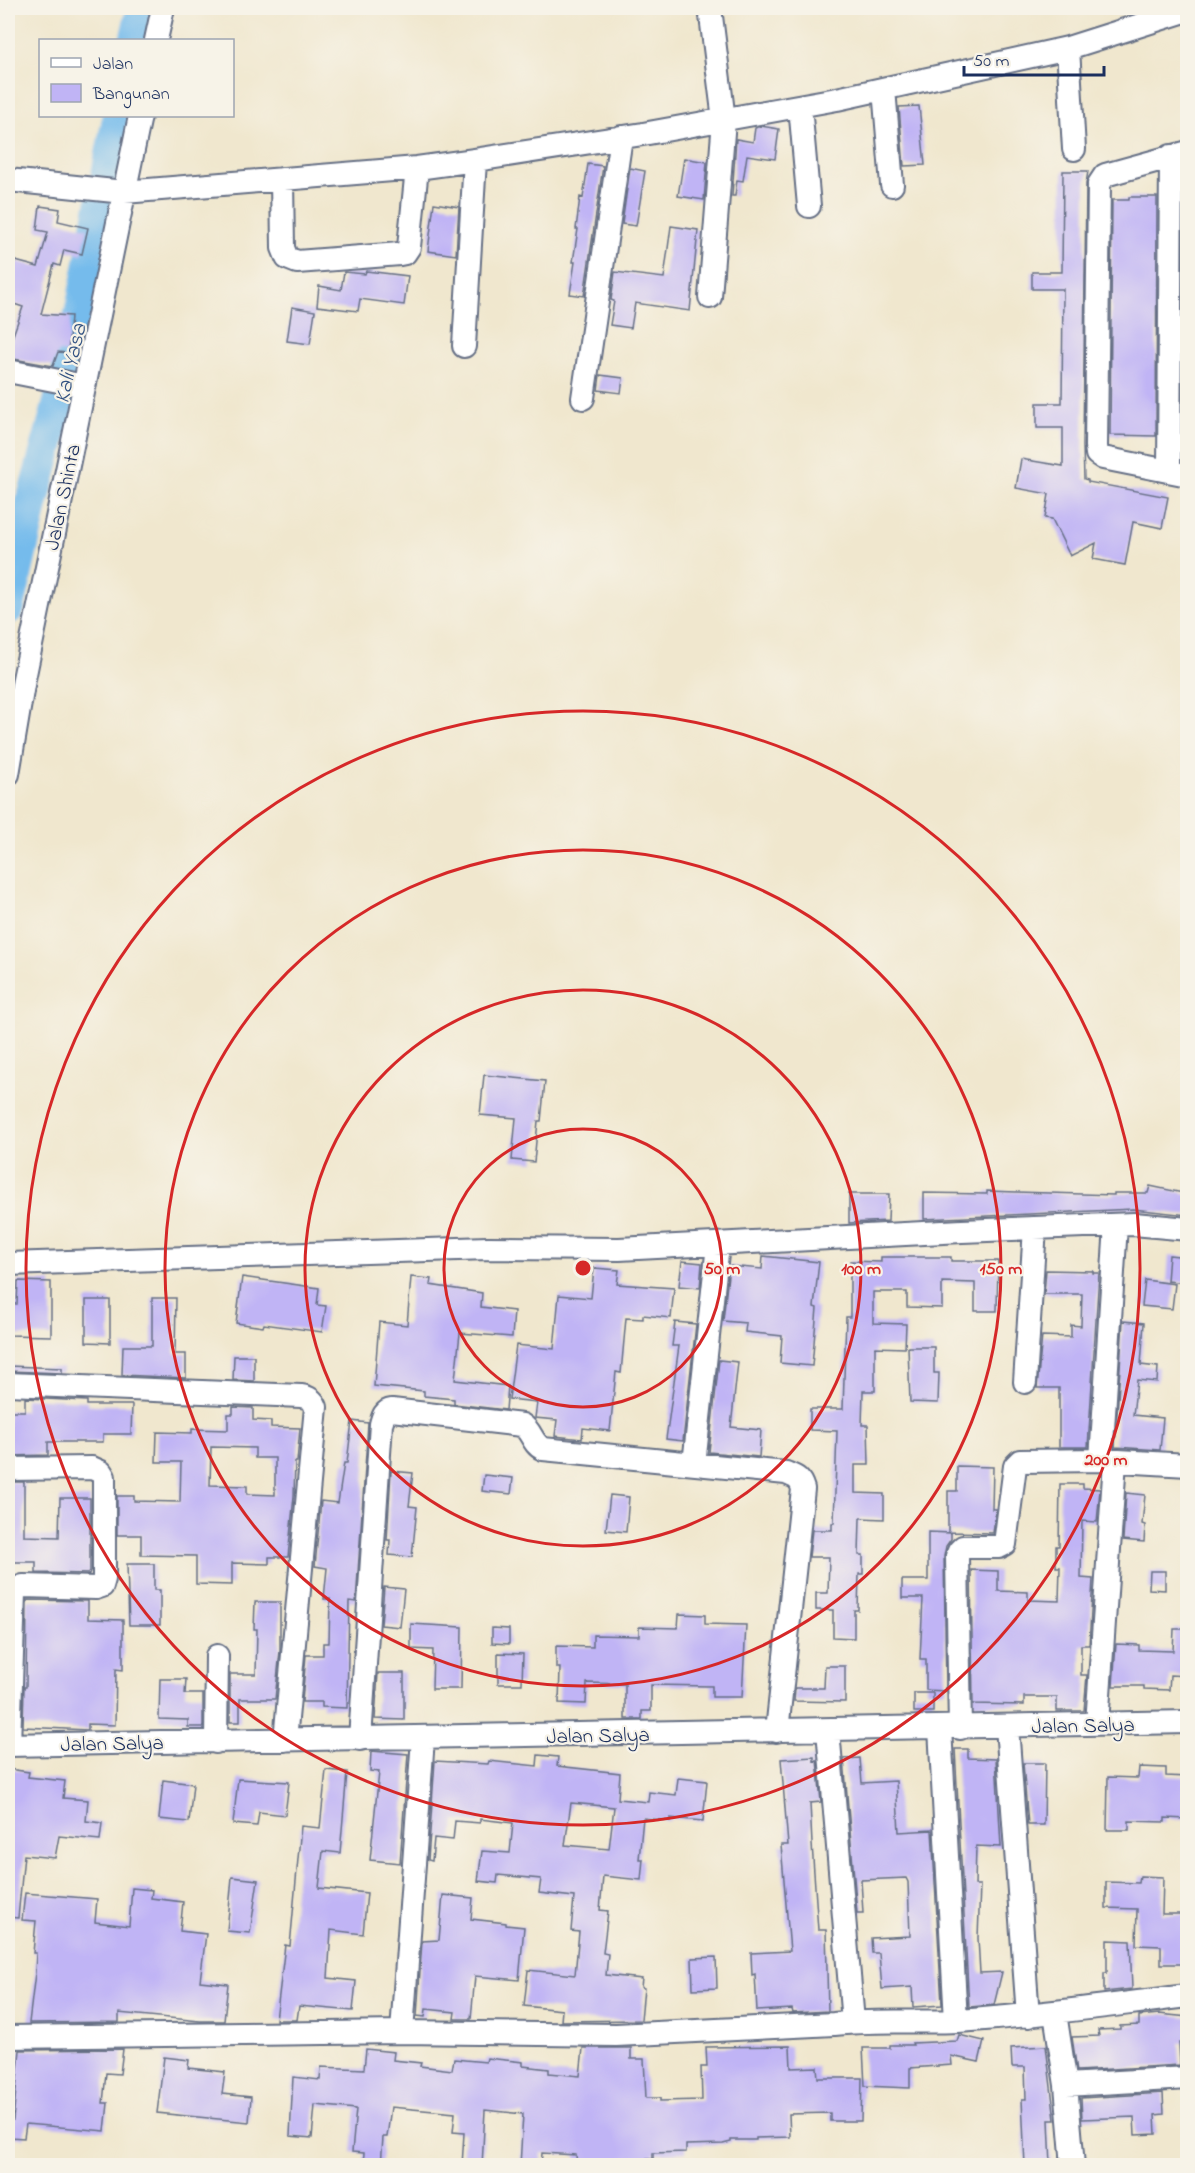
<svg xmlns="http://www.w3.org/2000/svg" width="1195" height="2173" viewBox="0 0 1195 2173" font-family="'Indie Flower',sans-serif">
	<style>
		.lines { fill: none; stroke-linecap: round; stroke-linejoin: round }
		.river { stroke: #75bbec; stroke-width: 33 }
		.building { fill: #c0b4f5; fill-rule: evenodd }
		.minor-casing { stroke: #666f85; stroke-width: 26 }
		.minor { stroke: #fff; stroke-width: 22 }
		.ring { fill: none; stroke: #d62828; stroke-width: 3 }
		.labels { text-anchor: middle; stroke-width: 4.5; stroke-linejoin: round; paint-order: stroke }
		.street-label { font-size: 21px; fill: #1b2f5e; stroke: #f7f3e8 }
		.water-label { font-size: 22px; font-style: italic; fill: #325282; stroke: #f7f3e8 }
		.centre { fill: #d62828; stroke: #f7f3e8; stroke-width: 3 }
		.ring-label { font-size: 18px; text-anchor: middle; font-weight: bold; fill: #d62828; stroke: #f7f3e8; stroke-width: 4.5; stroke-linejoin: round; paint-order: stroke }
	</style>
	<rect width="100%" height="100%" fill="#f7f3e8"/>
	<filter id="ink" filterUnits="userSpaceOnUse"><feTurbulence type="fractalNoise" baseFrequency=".0167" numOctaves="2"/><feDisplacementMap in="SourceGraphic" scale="12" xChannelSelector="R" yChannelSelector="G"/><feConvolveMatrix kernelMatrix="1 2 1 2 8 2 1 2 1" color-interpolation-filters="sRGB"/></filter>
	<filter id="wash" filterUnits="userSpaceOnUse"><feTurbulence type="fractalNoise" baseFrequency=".008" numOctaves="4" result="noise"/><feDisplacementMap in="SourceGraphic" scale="24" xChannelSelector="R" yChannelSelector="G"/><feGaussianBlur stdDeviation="1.35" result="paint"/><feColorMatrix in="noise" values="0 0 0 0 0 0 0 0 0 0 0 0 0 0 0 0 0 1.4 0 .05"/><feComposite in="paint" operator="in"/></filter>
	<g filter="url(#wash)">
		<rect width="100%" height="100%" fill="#f0e7ce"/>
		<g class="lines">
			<path class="river" d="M136 40 143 8
				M8 608 32 503 74 349 119 116"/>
		</g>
		<g id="blocks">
			<path class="building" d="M919 106 925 165 904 166 899 107Z
				M761 126 779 129 775 159 747 155 743 181 737 180 735 196H732L736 139 753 142 755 128Z
				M684 158 707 162 704 200 678 196Z
				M588 164 603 166 584 296 570 294 575 262H573L578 229H576L580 197 583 198Z
				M630 168 645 171 636 226 622 224Z
				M1063 171H1088L1086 184 1083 446 1084 479 1088 480V482L1168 497 1162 528 1133 522 1125 565 1093 559 1096 543 1070 556 1052 519 1045 518 1049 494 1016 488 1021 459 1063 466V428H1037V403H1062L1063 289H1032V272H1062Z
				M1129 197H1157L1156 436 1110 435 1112 200H1129Z
				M1184 197H1188V436H1183Z
				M434 203 459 207 456 255 428 251Z
				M40 206 60 209 58 221 88 228 82 254 64 250 60 266 54 264 41 314 71 316 68 353 58 352 53 366 8 358V343L10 344 23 307 8 302V259L38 267 48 232 37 230Z
				M671 226 698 230 690 311 635 303 631 328 610 325 614 301 611 300 615 272 664 278Z
				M366 271 408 276 404 305 360 299 358 311 317 306 319 286 341 290 344 272 365 274Z
				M292 307 315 311 310 344 287 341Z
				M600 375 623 378 621 393 598 390Z
				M484 1075 545 1081 541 1121H538L534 1162 512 1160 516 1118 480 1115Z
				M1150 1186 1188 1194V1215L1133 1209 924 1219V1193L987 1194V1191L1114 1195V1193H1148Z
				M849 1194H889L888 1221 849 1223Z
				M1169 1255 1188 1257V1283L1167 1281Z
				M763 1256 819 1262 814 1307 817 1308 812 1366 780 1363 782 1336 745 1332 746 1323 723 1321 729 1266 762 1269Z
				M881 1257H951V1261H998L997 1311H975V1283L942 1282V1308L907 1307V1292H873V1323L906 1324 905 1348 875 1347V1391H863L862 1425H868L869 1465H855V1493L884 1494V1519L860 1518 859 1555H863V1574H859L858 1610H854V1638L833 1637V1610H816V1593H828L829 1557H809L812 1530H832V1523H834L837 1431 810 1430V1409H843L846 1317H850V1261L881 1262Z
				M682 1261 702 1263 700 1288 679 1286Z
				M594 1268 619 1270 617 1284 674 1288 671 1318 643 1315V1319L626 1318 621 1373 616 1372 610 1431 583 1428 582 1439 555 1436 557 1420 535 1418 537 1402 509 1399 516 1345 554 1349 559 1295 591 1298Z
				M1046 1270 1093 1271V1273H1099L1088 1447H1059V1388H1037L1042 1336 1071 1337V1325L1081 1326 1082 1294H1044Z
				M242 1277 319 1288 317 1305 326 1306 322 1332 264 1324 263 1327 236 1323Z
				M411 1277 431 1279 430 1285 482 1293 481 1307 514 1311 512 1337 460 1333 455 1380 508 1386 506 1410 454 1404V1399L424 1396V1391L374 1386 379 1322 407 1325Z
				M1145 1280 1175 1284 1172 1309 1142 1306Z
				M18 1281 51 1282V1336L8 1335V1304H17Z
				M152 1298H176L175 1354H186V1378L122 1375 123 1346H152Z
				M86 1300H110V1343L86 1342Z
				M1123 1321 1144 1323 1141 1365 1158 1367 1157 1382 1137 1380 1133 1415 1163 1418 1160 1450 1115 1447Z
				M675 1322 696 1324 683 1441 666 1439 679 1346H672Z
				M908 1347H934V1373H939L938 1403 910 1402Z
				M234 1356H254V1381L233 1380Z
				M719 1360 738 1362 731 1427 761 1430 759 1457 709 1452Z
				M8 1366 62 1368V1373L8 1371Z
				M25 1398 87 1401V1405H132L131 1434H103V1442H48V1455L8 1456V1411H25Z
				M233 1407 253 1408V1420L271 1421V1427L300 1428 297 1462H295L294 1496 288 1557H269V1564L232 1563V1585L196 1584V1556L141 1555V1535H117V1496H134V1501L180 1502 181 1462H156L157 1432 192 1433V1429L228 1430V1414H233ZM211 1447 255 1448V1458H275V1495L247 1494V1486L210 1485Z
				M352 1421 368 1423 356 1602 349 1601 347 1708 322 1707V1702H302L306 1655H323V1643H329L330 1599H324L327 1568 315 1566 321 1501 338 1503 344 1463H347Z
				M957 1466 993 1467 992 1509H996L993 1533 948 1532V1491H957Z
				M391 1471 413 1473 409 1506 417 1507 412 1557 389 1555 390 1540H387Z
				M484 1475 513 1478 511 1494 482 1491Z
				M8 1482H24V1536L59 1537 60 1498H90V1571L89 1574 36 1573V1562H9Z
				M1060 1484H1083V1488L1100 1489 1097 1522 1082 1521 1081 1578 1093 1579 1089 1645H1081V1675H1087L1084 1711H1057V1697H1024V1705L973 1704 971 1570 998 1571V1591L1028 1592V1600L1059 1601 1060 1567H1056V1546H1059Z
				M1126 1493 1145 1495 1142 1524 1145 1525 1144 1542 1123 1540Z
				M610 1495 629 1497 626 1532 606 1530Z
				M928 1532 951 1533V1539L946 1546 944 1556 946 1691 926 1690V1659H920L923 1598H902V1580H928Z
				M127 1564H154V1590H160V1625H129Z
				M1150 1571H1165V1590L1149 1589Z
				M384 1587 404 1589 400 1627 381 1625Z
				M27 1600 88 1601V1619L123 1620V1670L116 1669 115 1725 88 1724V1730L23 1727 24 1687H26Z
				M255 1602H280V1651L275 1699H240V1722H230V1674H256L257 1629H254Z
				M679 1614 705 1615V1624L746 1625 742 1697H712V1686L651 1685V1711H642V1719H625V1684L587 1683 586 1704 559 1703 560 1668H556V1646L593 1647V1635L639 1636V1627L678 1628Z
				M411 1624 462 1627 461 1689H432L433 1650 411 1649Z
				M492 1628 509 1629V1644L492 1643Z
				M1174 1629H1188V1676L1170 1675 1169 1690 1144 1689V1686H1113L1116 1644 1139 1645V1650L1173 1651Z
				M498 1653 523 1654 522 1684H498Z
				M825 1666H845V1702L794 1701 795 1688H824Z
				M378 1673H404V1720L375 1719Z
				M160 1679H186L185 1694H203V1727H188V1720L159 1719Z
				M914 1693H933V1712H914Z
				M955 1749H968V1758L996 1759 1001 1847 976 1846 975 1885H980L978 1938 980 1973 1002 1972 994 2005 969 2007Z
				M371 1751 408 1754 400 1863 370 1860 379 1772 370 1771Z
				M538 1755 558 1757 557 1766 620 1773 618 1799 648 1802 649 1792 676 1795 678 1778 707 1781 703 1821 670 1818V1821L643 1818 639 1859H643L641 1880 603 1876 600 1910 608 1911 603 1953 608 1954 606 1975 642 1979 641 1987 644 1988 641 2020 561 2021 562 2010 524 2006 528 1970 575 1975 579 1932 571 1931 574 1897 539 1893 541 1879 498 1875 497 1883 478 1881 482 1851 510 1853 513 1823 480 1819V1823L455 1821 453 1840 434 1838 432 1861 428 1860 435 1761 488 1764 489 1761 537 1766ZM571 1803 614 1807 609 1849 565 1845Z
				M814 1757V1761L817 1760 821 1802 810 1803 812 1844 818 1930H826L828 2011 793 2013 792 2009 757 2011 755 1974 752 1975 751 1953 790 1951 781 1845H788L781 1759Z
				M860 1758 862 1783 896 1781 899 1832 932 1830 942 2005 913 2007 912 1987 882 1989 879 1953H872L871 1938 910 1936 908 1882 906 1878 861 1880 863 1913H857L844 1759Z
				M1023 1763H1045L1044 1825H1028Z
				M1139 1767 1166 1768V1776L1188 1777V1819L1165 1818V1822L1129 1821V1830H1107L1108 1777 1138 1778Z
				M8 1769 29 1772 28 1777 65 1781 63 1798 88 1800 86 1821 102 1823 100 1840 59 1836 55 1858 24 1855 18 1918 8 1917Z
				M326 1770 347 1772 340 1853 323 1851 319 1888 367 1893 363 1934 331 1930 328 1978 356 1981 353 2011 299 2006 297 2020H276L285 1945 290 1946 301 1826 320 1828Z
				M238 1779 289 1782 285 1815 259 1812 257 1826 233 1824Z
				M163 1780 193 1784 189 1822 159 1819Z
				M1140 1876 1163 1877 1162 1914H1188V1964H1161V1946L1136 1945 1137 1909 1106 1908V1882L1139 1883Z
				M232 1877 258 1880 250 1933 227 1931Z
				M132 1888 152 1890 151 1898 183 1902 180 1931 206 1934 200 1981 228 1984 224 2021H200L119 2013V2022L29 2023 35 1973 36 1953H33L36 1921 22 1920 25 1893 97 1899 95 1922 129 1926Z
				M443 1895 473 1898 471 1919 506 1923V1925L524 1927 519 1980 475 1976 471 2019H454L455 2012 426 2009 425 2017 417 2016 422 1941 439 1940Z
				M1107 1940 1130 1941 1132 1989 1104 1992V1973H1107Z
				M716 1957 717 1988 693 1989 692 1958Z
				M1159 2014 1188 2017V2043H1179L1180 2065 1077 2071 1072 2037 1099 2036 1098 2030 1120 2029V2026L1139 2025V2016Z
				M959 2035 984 2041 979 2062 951 2056 952 2065 910 2068V2088L865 2086 863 2048H890V2045H913L912 2043 957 2041Z
				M790 2046 791 2068 817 2067 818 2078H862L861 2121H830V2113L789 2114 790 2137 756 2138V2140H731V2142L723 2144 686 2145V2152L653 2153V2159L619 2160V2166H577L576 2155 542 2153 541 2166H520L523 2114 485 2110 482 2166H462L464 2133 453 2132 455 2113 391 2107 387 2137H383L381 2166H363L364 2153 352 2152 356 2109 315 2105 312 2138 290 2136 293 2077 320 2080 321 2067 364 2069 366 2049 394 2052 393 2060 421 2063 420 2066 452 2070 454 2059 486 2062 487 2058 523 2062V2066L549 2069V2073L580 2076 583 2048H631V2059H644L646 2098H660V2101L702 2100 701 2067H707L706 2047Z
				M1046 2046 1055 2120H1049L1051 2166H1025L1022 2099H1026L1025 2067H1012L1011 2048Z
				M123 2049 120 2074 106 2073 103 2103H108L105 2131 26 2124 24 2138 9 2137 10 2120H13L20 2050Z
				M164 2057 189 2060 188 2068 225 2072 222 2094 251 2097 249 2122 157 2113Z
				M1163 2093 1164 2114 1155 2115 1156 2134 1135 2135 1134 2117 1082 2119 1081 2098Z"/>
		</g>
	</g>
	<g filter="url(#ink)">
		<use href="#blocks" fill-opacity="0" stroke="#666f85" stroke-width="1.5"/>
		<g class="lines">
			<defs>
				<path id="minor" d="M710 8 724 120 710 297
					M156 40 163 8
					M1068 48 1074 149
					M884 89 892 185
					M800 106 809 206
					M1188 152 1105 175 1099 184 1096 446 1097 454 1103 458 1188 475
					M282 179 283 248 287 258 297 262 400 254 405 253 409 247 417 168
					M8 180 124 192 417 168 475 160 643 134 837 99 1068 48 1188 10
					M464 346 475 160
					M8 371 84 386
					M583 398 621 137
					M1169 471 1171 156
					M8 774 24 679 140 116
					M8 1264 488 1248 619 1249 962 1231 1134 1224 1188 1229
					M1025 1382 1035 1228
					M8 1384 301 1396C309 1397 313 1400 316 1407L285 1740
					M1101 1460 1116 1225
					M694 1464 718 1245
					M8 1469 92 1468 101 1472 104 1477V1579L102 1586 96 1588 23 1586 18 1588 14 1593 9 1745
					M1097 1724 1115 1461
					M1007 1726 1028 2016
					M940 1728 956 2021
					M960 1728 957 1556 959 1551 963 1547H999L1005 1544 1015 1466 1020 1461 1101 1460 1188 1465
					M828 1730 853 2022
					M360 1739 381 1424C383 1417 384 1411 392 1410L522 1425C532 1431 532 1444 543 1449L786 1473C796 1477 800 1478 803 1489L777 1731
					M216 1742 217 1656
					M8 1745 1188 1722
					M1055 2013 1066 2085 1073 2166
					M402 2032 423 1738
					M8 2037 402 2032 616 2035 834 2024C875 2019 917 2023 958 2021 1035 2016 1111 2005 1188 1996
					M1066 2085 1188 2078"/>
			</defs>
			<use href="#minor" class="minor-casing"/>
			<use href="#minor" class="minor"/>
		</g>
	</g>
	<g class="ring">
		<circle cx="583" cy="1268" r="139"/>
		<circle cx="583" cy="1268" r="278"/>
		<circle cx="583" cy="1268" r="418"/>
		<circle cx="583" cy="1268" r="557"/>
	</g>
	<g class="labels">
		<g class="street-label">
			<text transform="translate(62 497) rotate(-78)" y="7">Jalan Shinta</text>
			<text transform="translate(1083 1725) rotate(-1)" y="7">Jalan Salya</text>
			<text transform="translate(598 1735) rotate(-1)" y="7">Jalan Salya</text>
			<text transform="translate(112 1743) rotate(-1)" y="7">Jalan Salya</text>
		</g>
		<g class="water-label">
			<text transform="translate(69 363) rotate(-77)" y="8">Kali Yasa</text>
		</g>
	</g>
	<circle cx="583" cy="1268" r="9" class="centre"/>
	<g class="ring-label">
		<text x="722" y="1274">50 m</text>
		<text x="861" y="1274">100 m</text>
		<text x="1001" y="1274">150 m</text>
		<text x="1106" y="1465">200 m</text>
	</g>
	<rect width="1195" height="2173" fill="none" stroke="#f7f3e8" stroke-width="30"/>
	<rect x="39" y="39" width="195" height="78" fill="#f7f3e8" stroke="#9fa5b1" stroke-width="1.5"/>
	<rect x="51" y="58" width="30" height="9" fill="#ffffff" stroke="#9fa5b1" stroke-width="1.5"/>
	<text x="93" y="69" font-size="18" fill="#1b2f5e">Jalan</text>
	<rect x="51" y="84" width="30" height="18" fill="#c0b4f5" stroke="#9fa5b1" stroke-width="1.5"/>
	<text x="93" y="99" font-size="18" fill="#1b2f5e">Bangunan</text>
	<path d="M964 66v9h140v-9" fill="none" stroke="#1b2f5e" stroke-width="3"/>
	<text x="973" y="66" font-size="18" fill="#1b2f5e" stroke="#f7f3e8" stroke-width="4.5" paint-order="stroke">50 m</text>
</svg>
